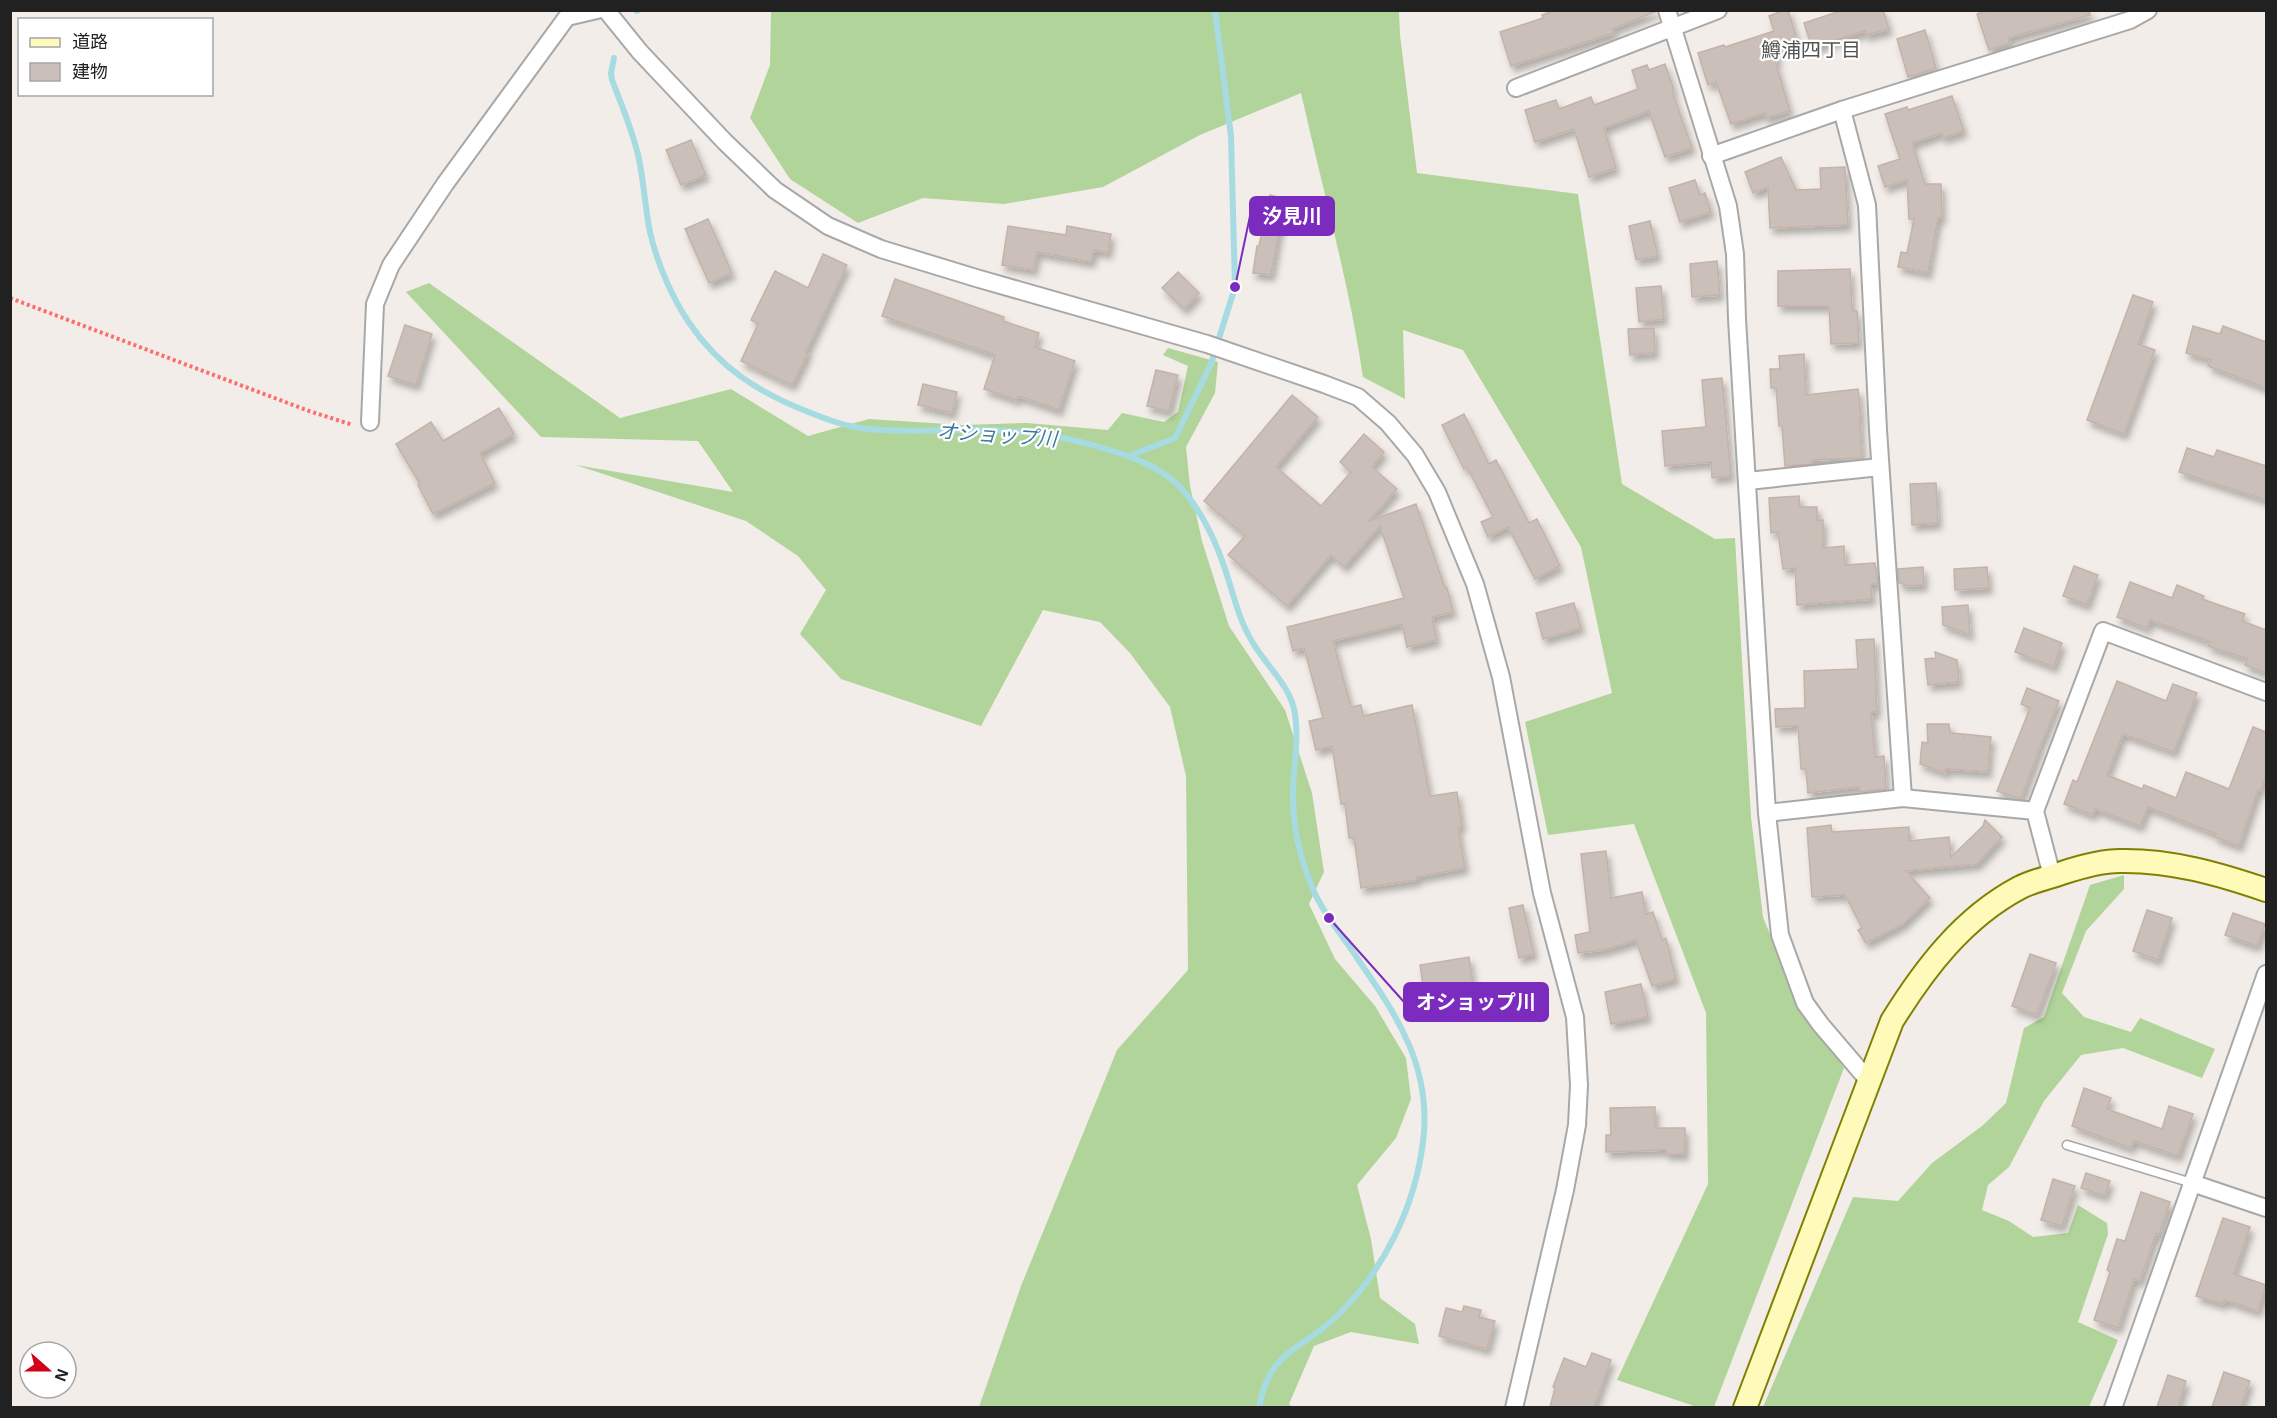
<svg xmlns="http://www.w3.org/2000/svg" width="2277" height="1418" font-family="Arial,'Noto Sans JP',sans-serif">
	<style>
		.forest { fill: #b1d49a }
		.lines { fill: none; stroke-linecap: round; stroke-linejoin: round }
		.stream { stroke: #a6dbe2; stroke-width: 6 }
		.building { fill: #cbbfba; stroke: #c5b2a9; stroke-width: 1.5; filter: url(#shadow) }
		.lane-casing { stroke: #a8a8a8; stroke-width: 11 }
		.street-casing { stroke: #a8a8a8; stroke-width: 20 }
		.secondary-casing { stroke: #818000; stroke-width: 26 }
		.path { stroke: #ff6c6d; stroke-width: 4; stroke-dasharray: 3 3; stroke-linecap: butt }
		.lane { stroke: #fff; stroke-width: 8 }
		.street { stroke: #fff; stroke-width: 16 }
		.secondary { stroke: #fefaba; stroke-width: 22 }
		.labels { text-anchor: middle; dominant-baseline: central; stroke-width: 4.5; stroke-linejoin: round; paint-order: stroke }
		.neighbourhood-label { font-size: 20px; fill: #545454; stroke: #fff }
		.water-label { font-size: 20px; font-style: italic; fill: #3e7aa0; stroke: #fff }
		.leader { fill: none; stroke: #7b2cbf; stroke-width: 2 }
		.callout-dot { fill: #7b2cbf; stroke: #fff; stroke-width: 2 }
		.callout { fill: #7b2cbf; stroke: #7b2cbf; stroke-width: 2 }
		.callout-label { font-size: 20px; text-anchor: middle; font-weight: bold; fill: #fff }
	</style>
	<defs>
		<filter id="shadow"><feDropShadow dx="3.5" dy="6" stdDeviation="3" flood-color="#0004"/></filter>
	</defs>
	<rect width="100%" height="100%" fill="#f2ede8"/>
	<g class="forest">
		<path d="M 771,11 L 1399,11 L 1400,35 L 1417,173 L 1578,194 L 1622,484 L 1715,539 L 1735,538 L 1751,817 L 1763,917 L 1797,1002 L 1844,1068 L 1714,1407 L 1697,1407 L 1617,1380 L 1708,1184 L 1706,1013 L 1634,824 L 1548,835 L 1525,722 L 1612,693 L 1581,547 L 1463,350 L 1403,330 L 1405,399 L 1363,377 C 1349,282 1322,187 1301,93 L 1200,135 L 1103,187 L 1004,204 L 923,198 L 858,223 L 790,179 L 750,118 L 770,65 Z"/>
		<polygon points="429,283 620,418 731,389 808,436 869,419 963,425 1027,423 1108,430 1122,413 1164,422 1178,412 1188,366 1163,355 1168,348 1218,362 1215,393 1186,447 1190,486 1202,541 1229,626 1285,710 1312,793 1324,872 1309,904 1335,959 1375,1006 1406,1058 1411,1099 1396,1138 1357,1185 1371,1239 1380,1298 1415,1324 1419,1344 1351,1332 1314,1346 1289,1404 1292,1407 979,1407 1021,1286 1117,1050 1188,970 1186,776 1170,707 1130,653 1100,622 1043,610 981,726 841,679 800,634 826,590 798,556 746,521 576,465 733,492 698,441 541,437 406,292"/>
		<polygon points="2124,875 2124,889 2086,931 2062,993 2084,1017 2131,1032 2140,1018 2215,1049 2202,1078 2123,1048 2081,1055 2044,1101 2009,1167 1988,1185 1982,1210 2009,1221 2033,1237 2068,1233 2078,1205 2107,1223 2108,1234 2078,1322 2118,1340 2089,1407 1763,1407 1853,1197 1898,1201 1932,1163 1982,1126 2006,1103 2024,1028 2044,1017 2090,885"/>
	</g>
	<g class="lines">
		<g class="stream">
			<polyline points="637,11 637,10"/>
			<path d="M 614,58 L 611,73 L 612,80 C 622,106 633,131 639,159 C 644,183 645,208 650,232 C 657,263 672,298 690,324 C 720,368 758,392 806,411 C 826,419 846,427 868,429 C 908,433 948,429 988,430 C 1028,431 1068,437 1106,449 C 1132,457 1159,466 1179,486 C 1200,508 1214,537 1224,566 C 1233,592 1238,619 1253,643 C 1267,667 1291,686 1295,714 C 1299,738 1294,764 1293,788 C 1292,821 1299,856 1312,887 C 1321,909 1337,929 1351,949 C 1393,1010 1433,1064 1423,1142 C 1415,1206 1385,1268 1340,1313 C 1304,1350 1269,1348 1259,1408"/>
			<polyline points="1129,456 1175,438 1211,364 1235,287 1231,136 1215,10"/>
		</g>
	</g>
	<g class="building">
		<polygon points="1555,10 1656,10 1657,11 1612,29 1614,33 1511,66 1500,32 1543,18 1542,15"/>
		<polygon points="1784,10 1788,10 1797,39 1774,47 1778,60 1775,61 1790,111 1766,118 1765,113 1731,124 1716,82 1708,85 1698,53 1724,45 1725,47 1774,31 1769,16"/>
		<polygon points="1843,10 1883,10 1889,29 1867,35 1865,31 1812,48 1804,23"/>
		<polygon points="1988,10 2089,10 2090,15 2008,38 2010,43 1989,50 1977,14"/>
		<polygon points="1925,30 1936,68 1908,77 1897,39"/>
		<polygon points="1665,64 1674,90 1672,91 1692,148 1665,157 1649,111 1604,128 1616,168 1589,177 1574,129 1535,142 1525,110 1556,100 1559,109 1591,97 1594,105 1638,89 1632,70 1647,65 1649,70"/>
		<polygon points="1952,96 1964,131 1943,138 1942,133 1912,143 1925,184 1941,184 1942,218 1938,218 1928,273 1898,267 1901,252 1907,253 1914,219 1909,219 1907,180 1885,187 1878,166 1900,159 1885,114 1907,107 1908,110"/>
		<polygon points="691,140 706,175 681,185 666,150"/>
		<polygon points="1781,157 1796,190 1821,189 1820,168 1845,167 1848,225 1770,228 1768,187 1753,193 1745,172"/>
		<polygon points="1695,180 1700,195 1705,193 1711,212 1680,222 1669,188"/>
		<polygon points="1270,195 1285,199 1271,275 1253,273 1257,246 1259,246"/>
		<polygon points="708,219 732,273 709,283 685,229"/>
		<polygon points="1650,221 1658,256 1636,260 1629,226"/>
		<polygon points="1008,226 1066,235 1067,226 1111,234 1108,253 1094,250 1091,262 1037,252 1034,270 1002,265"/>
		<polygon points="823,254 847,265 806,352 808,353 792,385 741,361 758,324 751,320 775,271 808,288"/>
		<polygon points="1717,261 1720,295 1692,297 1690,264"/>
		<polygon points="1850,269 1852,311 1857,311 1859,343 1831,344 1829,306 1778,306 1778,271"/>
		<polygon points="1178,272 1199,293 1184,309 1162,288"/>
		<polygon points="895,279 1004,317 1003,321 1039,333 1035,347 1075,361 1059,410 1018,396 1017,400 984,389 995,355 882,316"/>
		<polygon points="1661,286 1664,319 1639,322 1636,288"/>
		<polygon points="2133,295 2153,302 2138,344 2155,350 2124,434 2087,420"/>
		<polygon points="405,325 432,334 416,385 388,376"/>
		<polygon points="2193,326 2220,334 2223,326 2266,342 2266,388 2208,366 2211,360 2186,353"/>
		<polygon points="1654,328 1655,353 1630,355 1628,329"/>
		<polygon points="1804,354 1806,395 1858,389 1861,417 1860,417 1862,458 1812,460 1812,464 1785,466 1782,426 1779,426 1776,388 1771,388 1770,369 1780,369 1779,356"/>
		<polygon points="1156,370 1178,375 1169,411 1147,406"/>
		<polygon points="1722,378 1731,476 1712,478 1711,462 1665,466 1662,431 1706,427 1702,380"/>
		<polygon points="923,384 957,392 952,413 918,405"/>
		<polygon points="1292,395 1318,417 1276,467 1321,506 1351,472 1340,462 1364,434 1384,452 1372,467 1397,489 1369,521 1416,504 1445,588 1447,588 1453,612 1432,617 1437,640 1407,647 1402,624 1333,641 1351,707 1361,705 1363,716 1412,705 1430,796 1457,792 1462,826 1458,827 1465,868 1417,877 1417,880 1361,888 1354,838 1349,838 1345,804 1341,804 1332,746 1316,750 1309,721 1323,718 1304,648 1293,651 1287,627 1404,598 1380,526 1344,567 1331,555 1287,606 1228,555 1245,536 1204,501"/>
		<polygon points="499,408 514,434 480,453 495,483 433,514 418,485 420,484 396,444 431,422 443,441"/>
		<polygon points="1464,414 1489,464 1496,460 1529,523 1537,519 1560,566 1535,579 1508,527 1488,537 1481,522 1493,517 1467,467 1464,469 1442,425"/>
		<polygon points="2187,448 2214,457 2217,450 2266,466 2266,500 2179,472"/>
		<polygon points="1936,483 1938,523 1912,525 1910,484"/>
		<polygon points="1799,496 1800,507 1817,507 1817,520 1823,520 1823,548 1844,546 1845,565 1875,563 1878,584 1871,584 1872,599 1797,605 1795,568 1783,569 1778,532 1771,533 1769,498"/>
		<polygon points="2074,566 2098,575 2087,605 2063,596"/>
		<polygon points="1923,567 1924,585 1904,586 1904,583 1899,583 1898,569"/>
		<polygon points="1987,567 1989,588 1955,590 1954,569"/>
		<polygon points="2130,582 2172,598 2177,585 2204,596 2202,599 2245,614 2242,621 2266,630 2266,673 2245,665 2247,659 2208,646 2210,642 2150,620 2147,628 2117,617"/>
		<polygon points="1574,603 1581,628 1543,639 1536,613"/>
		<polygon points="1968,605 1970,635 1943,625 1942,607"/>
		<polygon points="2024,628 2062,643 2054,667 2015,652"/>
		<polygon points="1874,639 1877,712 1871,712 1875,757 1884,756 1886,789 1859,792 1859,787 1808,793 1806,769 1801,769 1798,726 1776,727 1775,709 1805,708 1804,671 1858,669 1856,640"/>
		<polygon points="1935,652 1957,660 1959,682 1928,685 1925,659 1936,658"/>
		<polygon points="2117,681 2166,701 2173,684 2197,693 2174,752 2123,734 2107,775 2142,789 2144,785 2176,798 2186,772 2229,789 2253,727 2266,732 2266,775 2260,791 2258,790 2239,846 2215,837 2216,834 2148,807 2140,826 2095,809 2093,815 2064,804 2073,780 2077,782"/>
		<polygon points="2027,688 2059,701 2041,744 2021,799 1997,791 2030,708 2021,704"/>
		<polygon points="1927,724 1949,724 1950,733 1963,734 1964,737 1964,734 1991,737 1988,772 1946,769 1946,773 1920,764 1922,742 1928,743"/>
		<polygon points="1985,820 2002,837 1977,864 1906,871 1930,898 1903,924 1866,943 1858,930 1862,928 1845,895 1812,897 1807,828 1831,825 1832,832 1909,827 1909,841 1949,837 1951,857 1983,826"/>
		<polygon points="1606,851 1611,898 1642,892 1646,914 1653,912 1662,940 1666,938 1676,979 1652,986 1636,940 1604,950 1578,953 1575,935 1590,932 1581,854"/>
		<polygon points="1523,905 1534,954 1519,958 1509,908"/>
		<polygon points="2147,910 2172,918 2158,960 2133,951"/>
		<polygon points="2233,913 2265,924 2257,946 2225,935"/>
		<polygon points="2030,954 2056,963 2037,1015 2012,1006"/>
		<polygon points="1469,957 1474,991 1425,998 1420,965"/>
		<polygon points="1641,984 1648,1017 1611,1024 1605,992"/>
		<polygon points="2084,1088 2111,1098 2107,1109 2162,1129 2169,1106 2193,1114 2178,1156 2134,1141 2131,1148 2072,1126"/>
		<polygon points="1655,1107 1655,1128 1685,1128 1685,1154 1666,1154 1666,1150 1606,1152 1606,1135 1611,1135 1610,1108"/>
		<polygon points="2086,1173 2110,1181 2105,1196 2081,1188"/>
		<polygon points="2053,1179 2075,1186 2062,1226 2041,1220"/>
		<polygon points="2141,1192 2170,1202 2159,1235 2156,1234 2140,1281 2134,1279 2118,1328 2094,1320 2110,1272 2107,1270 2117,1239 2125,1241"/>
		<polygon points="2223,1218 2250,1227 2234,1274 2266,1285 2258,1311 2225,1300 2223,1304 2196,1296"/>
		<polygon points="1464,1306 1481,1310 1479,1317 1495,1321 1487,1349 1439,1336 1446,1308 1462,1312"/>
		<polygon points="1592,1353 1611,1360 1594,1407 1550,1407 1555,1388 1553,1387 1564,1358 1586,1367"/>
		<polygon points="2224,1372 2250,1381 2241,1407 2212,1407"/>
		<polygon points="2168,1375 2186,1381 2178,1407 2157,1407"/>
	</g>
	<g class="lines">
		<defs>
			<polyline id="lane" points="2067,1145 2192,1183"/>
			<g id="street">
				<polyline points="606,10 640,52 725,142 775,190 828,226 881,249 976,278 1207,344 1324,384 1358,397 1388,423 1415,455 1437,492 1475,584 1501,677 1542,893 1575,1017 1579,1085 1577,1125 1565,1190 1514,1408"/>
				<polyline points="1667,10 1728,206 1735,254 1737,319 1767,813 1780,935 1805,1003 1821,1025 1868,1080"/>
				<polyline points="1516,88 1718,10"/>
				<polyline points="1842,110 1867,205 1878,430 1903,798"/>
				<polyline points="1711,156 1842,110 2130,20 2148,10"/>
				<polyline points="370,422 375,304 391,265 445,184 567,17 597,10"/>
				<polyline points="1748,481 1880,467"/>
				<polyline points="1767,813 1903,798 2035,811"/>
				<polyline points="2052,876 2035,811 2103,631 2266,692"/>
				<polyline points="2192,1183 2266,1208"/>
				<polyline points="2113,1408 2266,974"/>
			</g>
			<path id="secondary" d="M 1745,1408 L 1892,1021 C 1925,968 1963,918 2019,888 C 2032,881 2048,878 2062,873 C 2080,867 2101,861 2120,861 C 2171,860 2219,874 2266,890"/>
		</defs>
		<use href="#lane" class="lane-casing"/>
		<use href="#street" class="street-casing"/>
		<use href="#secondary" class="secondary-casing"/>
		<polyline class="path" points="10,298 309,411 353,425"/>
		<use href="#lane" class="lane"/>
		<use href="#street" class="street"/>
		<use href="#secondary" class="secondary"/>
	</g>
	<g class="labels">
		<g class="neighbourhood-label">
			<text x="1811" y="50">鱒浦四丁目</text>
		</g>
		<g class="water-label">
			<text transform="translate(997 435) rotate(4)">オショップ川</text>
		</g>
	</g>
	<path class="leader" d="M1235 287L1250 216M1329 918L1404 1002"/>
	<g class="callout-dot">
		<circle cx="1235" cy="287" r="6"/>
		<circle cx="1329" cy="918" r="6"/>
	</g>
	<g class="callout">
		<rect x="1250" y="197" width="84" height="38" rx="6"/>
		<rect x="1404" y="983" width="144" height="38" rx="6"/>
	</g>
	<g class="callout-label">
		<text x="1292" y="223">汐見川</text>
		<text x="1476" y="1009">オショップ川</text>
	</g>
	<rect width="2277" height="1418" fill="none" stroke="#212121" stroke-width="24"/>
	<rect x="18" y="18" width="195" height="78" fill="#ffffff" stroke="#a6a6a6" stroke-width="1.5"/>
	<rect x="30" y="38" width="30" height="9" fill="#fefaba" stroke="#a6a6a6" stroke-width="1.5"/>
	<text x="72" y="48" font-size="18" fill="#212121">道路</text>
	<rect x="30" y="63" width="30" height="18" fill="#cbbfba" stroke="#a6a6a6" stroke-width="1.5"/>
	<text x="72" y="78" font-size="18" fill="#212121">建物</text>
	<g transform="translate(48 1370) rotate(111)"><circle r="28" fill="#ffffff" stroke="#a6a6a6" stroke-width="1.5"/>
	<path d="M0-4.5L10 22L0 15L-10 22Z" fill="#d30018"/>
	<text y="-9" font-size="16" font-weight="bold" text-anchor="middle" fill="#212121">N</text>
	</g>
</svg>
